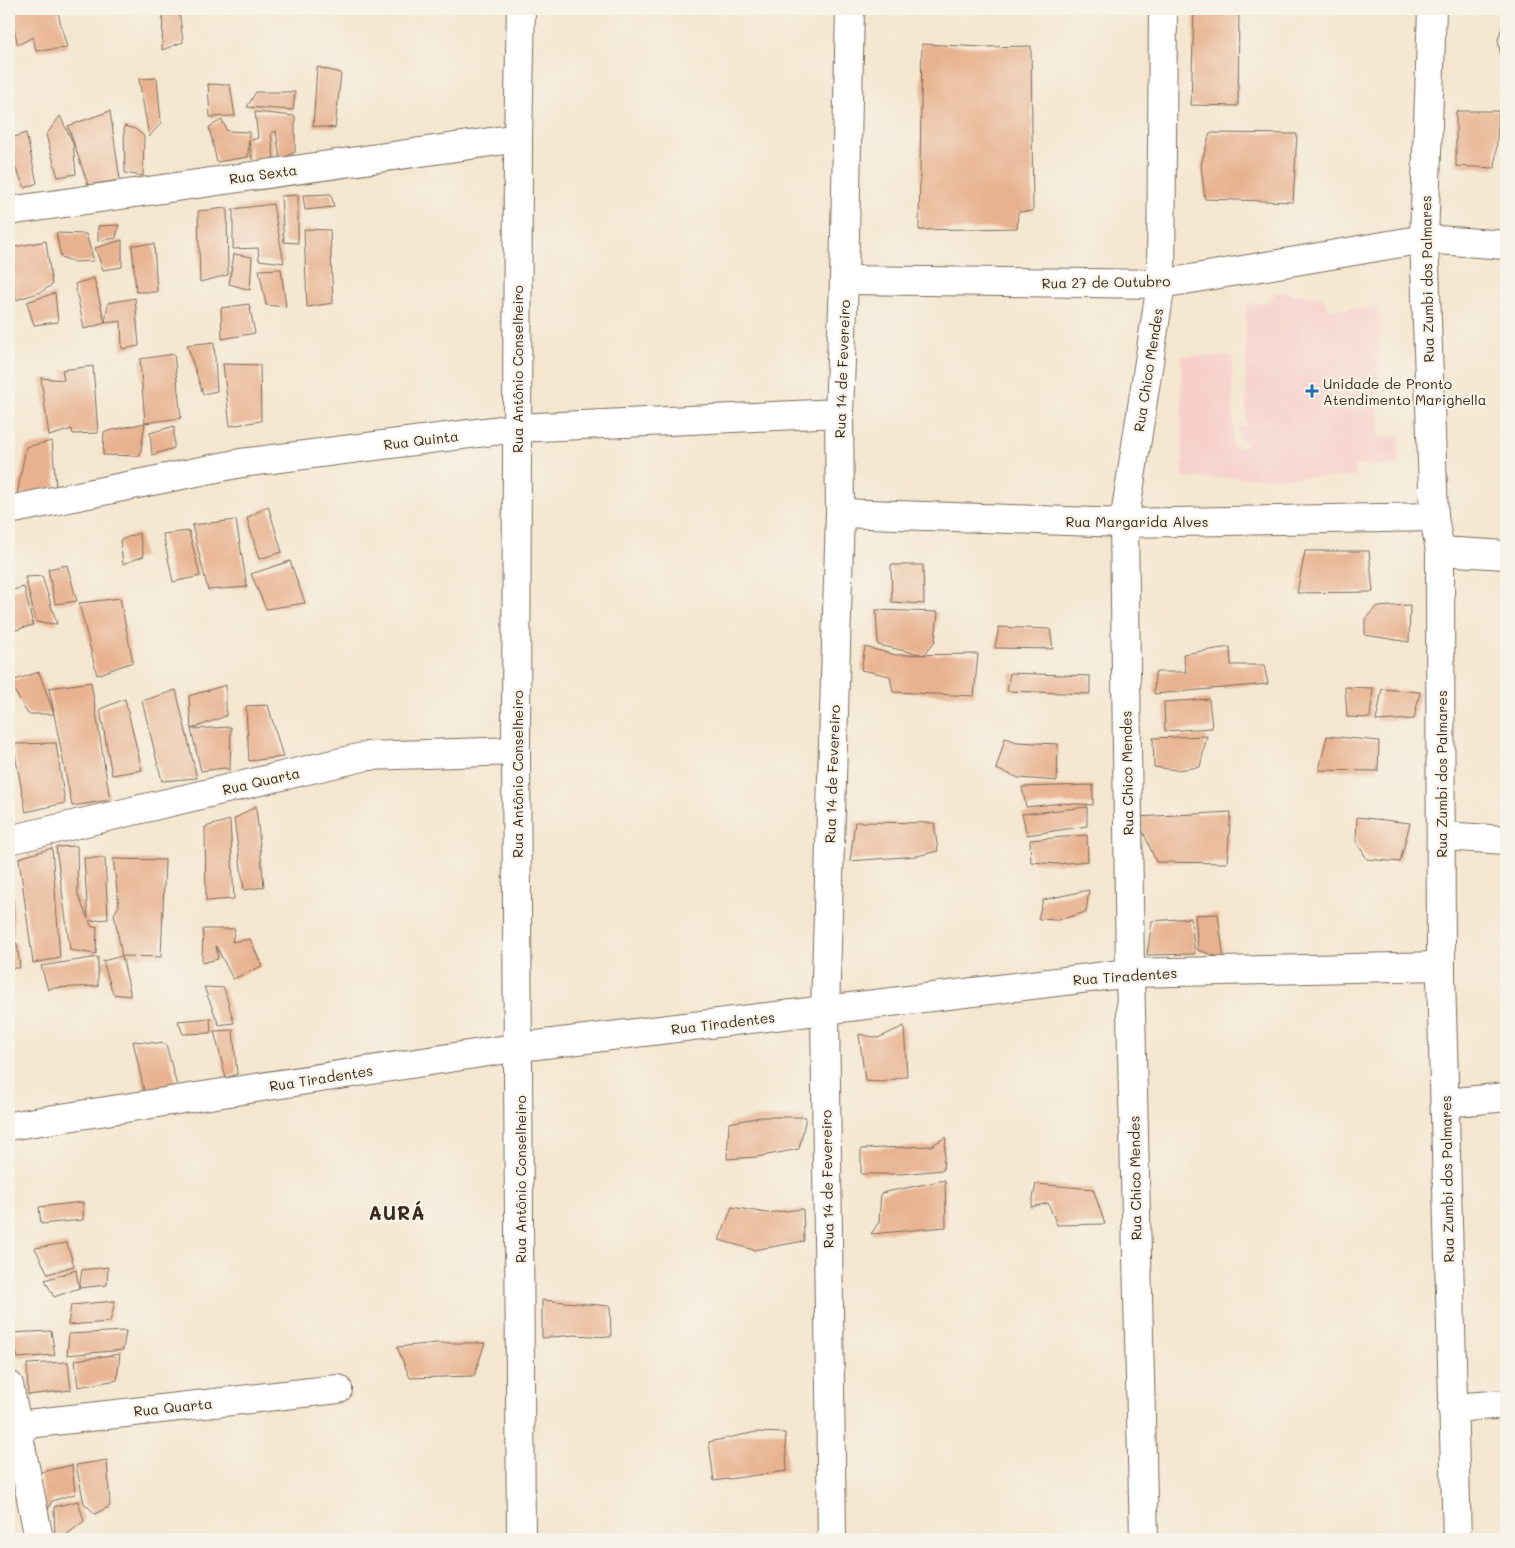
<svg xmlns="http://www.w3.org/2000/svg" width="1515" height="1548" font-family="Mali,sans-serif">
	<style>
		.built { fill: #f7d0ca }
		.building { fill: #e8b290 }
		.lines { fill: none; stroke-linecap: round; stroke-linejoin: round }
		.minor-casing { stroke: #7c6c5c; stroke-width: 30 }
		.minor { stroke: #fff; stroke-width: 28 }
		.poi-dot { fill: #1f6fb2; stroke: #f7f3e8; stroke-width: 2 }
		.labels { text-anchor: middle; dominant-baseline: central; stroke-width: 4.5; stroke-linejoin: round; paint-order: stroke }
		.street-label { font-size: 14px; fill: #3b2a1e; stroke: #f7f3e8 }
		.poi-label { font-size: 14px; fill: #3b2a1e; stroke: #f7f3e8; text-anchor: start }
		.district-label { font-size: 19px; font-weight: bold; letter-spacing: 1px; fill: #3b2a1e; stroke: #f7f3e8 }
	</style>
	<rect width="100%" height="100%" fill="#f7f3e8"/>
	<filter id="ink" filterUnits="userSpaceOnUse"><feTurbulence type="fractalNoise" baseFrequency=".02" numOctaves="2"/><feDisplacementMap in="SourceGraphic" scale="10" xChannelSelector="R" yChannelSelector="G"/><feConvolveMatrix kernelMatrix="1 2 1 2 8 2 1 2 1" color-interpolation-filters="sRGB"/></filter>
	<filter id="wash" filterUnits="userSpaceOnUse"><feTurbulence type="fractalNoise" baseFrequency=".0096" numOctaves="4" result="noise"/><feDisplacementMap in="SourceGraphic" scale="20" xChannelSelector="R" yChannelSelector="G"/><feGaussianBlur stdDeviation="1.12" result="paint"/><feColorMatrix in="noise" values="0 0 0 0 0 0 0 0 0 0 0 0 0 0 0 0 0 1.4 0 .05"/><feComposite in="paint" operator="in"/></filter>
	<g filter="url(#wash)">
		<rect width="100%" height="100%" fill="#f4e6cf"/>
		<polygon class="built" points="1275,292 1323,297 1329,309 1379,308 1379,437 1399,436 1399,466 1356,465 1356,477 1183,478 1181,356 1232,356 1233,448 1244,447 1246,441 1238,438 1239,426 1246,426 1246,304 1269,302"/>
		<g id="blocks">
			<g class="building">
				<polygon points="9,9 57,9 67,48 36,51 33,37 18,45"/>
				<polygon points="163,9 179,9 183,42 162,50"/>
				<polygon points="1194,9 1239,9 1238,106 1191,105"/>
				<polygon points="1506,14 1506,74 1504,75 1498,40"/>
				<polygon points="922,44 983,47 1031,46 1033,211 1018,212 1017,228 919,230"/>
				<polygon points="317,67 341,73 335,128 313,126"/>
				<polygon points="157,78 161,123 149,137 139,79"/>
				<polygon points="208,84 230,85 235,116 210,117"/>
				<polygon points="256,92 295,92 293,110 247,107"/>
				<polygon points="110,111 120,180 88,185 68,126"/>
				<polygon points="1456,111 1499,111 1495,168 1456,166"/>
				<polygon points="255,112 295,116 295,152 280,160 276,131 271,133 274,159 253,164 249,141 258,138"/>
				<polygon points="60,116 73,143 76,174 58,177 46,135"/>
				<polygon points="222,120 227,131 249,132 248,157 217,162 209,127"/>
				<polygon points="124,126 135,129 144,136 143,176 125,173"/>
				<polygon points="26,133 37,183 25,188 11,159 9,139"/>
				<polygon points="1210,133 1297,134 1293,202 1205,199 1201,165"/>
				<polygon points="9,179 10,179 13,196 9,195"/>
				<polygon points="331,194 334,207 305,210 303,195"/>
				<polygon points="298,195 298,243 284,242 281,196"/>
				<polygon points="273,204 284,263 259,260 258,248 233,249 233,209"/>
				<polygon points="227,208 228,275 200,282 198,211"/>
				<polygon points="119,225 116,238 98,241 98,226"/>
				<polygon points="304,229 330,230 333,303 307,307"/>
				<polygon points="56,233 86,234 94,261 75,262 61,257"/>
				<polygon points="122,240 122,267 103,270 95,248"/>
				<polygon points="46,241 52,285 41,292 16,300 9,248"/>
				<polygon points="154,244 157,292 136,292 132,245"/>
				<polygon points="234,254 252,257 250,290 229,284"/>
				<polygon points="281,269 286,307 266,305 259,270"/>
				<polygon points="94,278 105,323 84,329 75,284"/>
				<polygon points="55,293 58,322 34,325 27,302"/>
				<polygon points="135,298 139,346 122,349 121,321 105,323 108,303"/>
				<polygon points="249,304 255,333 222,339 221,308"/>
				<polygon points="214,342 217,391 203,394 187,345"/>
				<polygon points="174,354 181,418 145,423 140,359"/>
				<polygon points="223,364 260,365 261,421 230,426"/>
				<polygon points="93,366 98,433 73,434 72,429 49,436 41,378 64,380 62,370"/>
				<polygon points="145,423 140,456 103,455 104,432"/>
				<polygon points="174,426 174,448 152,455 150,433"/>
				<polygon points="52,441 56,487 17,495 26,447"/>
				<polygon points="268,506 282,552 259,559 247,518"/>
				<polygon points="236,520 247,587 208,590 192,525"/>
				<polygon points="189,531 200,576 173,582 163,534"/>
				<polygon points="139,533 144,556 123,564 120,540"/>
				<polygon points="1305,551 1369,551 1373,592 1297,593"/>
				<polygon points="290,561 305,603 266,609 251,574"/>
				<polygon points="67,565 77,601 55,604 48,569"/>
				<polygon points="891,565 923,565 924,604 892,602"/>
				<polygon points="42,576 57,624 36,622 25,577"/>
				<polygon points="24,587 33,625 9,632 9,591"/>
				<polygon points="120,598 133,662 97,675 79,603"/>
				<polygon points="1410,605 1409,642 1365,635 1365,619 1376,607"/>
				<polygon points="876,610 938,612 935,641 924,655 878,645"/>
				<polygon points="999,627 1050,629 1053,649 995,648"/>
				<polygon points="865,647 896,655 978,654 974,696 893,692 890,676 861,670"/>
				<polygon points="1230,647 1231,665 1264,665 1268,684 1154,694 1155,672 1186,672 1183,654"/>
				<polygon points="39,672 54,714 49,688 91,682 110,800 72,806 54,714 28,714 9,682"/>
				<polygon points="1010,673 1090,676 1090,694 1007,691"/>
				<polygon points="226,685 226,716 191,729 189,696"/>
				<polygon points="1345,687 1373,688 1370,718 1347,717"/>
				<polygon points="1382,689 1420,692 1414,719 1376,721"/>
				<polygon points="176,690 197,778 162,781 142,701"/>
				<polygon points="125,699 142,770 112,775 100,709"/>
				<polygon points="1209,699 1212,728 1165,731 1164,702"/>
				<polygon points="268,705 283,757 249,761 246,706"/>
				<polygon points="231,727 230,770 225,768 201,771 191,729"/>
				<polygon points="1207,736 1200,767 1176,770 1154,767 1153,738"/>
				<polygon points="1327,736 1379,741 1378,771 1319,770"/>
				<polygon points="1005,738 1017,742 1058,744 1057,781 1019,778 996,769"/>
				<polygon points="56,743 65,803 26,812 13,744"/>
				<polygon points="1093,785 1093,805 1062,803 1026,807 1022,787"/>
				<polygon points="256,806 264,887 244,890 234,819"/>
				<polygon points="1087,807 1087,826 1027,835 1022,814"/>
				<polygon points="1231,812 1227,863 1156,862 1137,817"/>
				<polygon points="1357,817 1410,823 1400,862 1367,859 1356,841"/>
				<polygon points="230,820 234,899 206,901 205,827"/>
				<polygon points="855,822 934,823 938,851 917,856 850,861"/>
				<polygon points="1087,835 1088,861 1057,864 1031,862 1030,840"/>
				<polygon points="77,846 78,895 88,919 84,858 105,858 108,919 89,921 92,927 97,926 96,954 70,950 56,847"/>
				<polygon points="52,848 60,958 33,963 19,858"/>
				<polygon points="113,859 165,860 161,957 122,956 114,914 119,906"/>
				<polygon points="1089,890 1086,912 1058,920 1038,919 1043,900"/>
				<polygon points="9,892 13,892 14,937 9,938"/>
				<polygon points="1218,914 1224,959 1198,950 1195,915"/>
				<polygon points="1191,918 1195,954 1147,955 1152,921"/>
				<polygon points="203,929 235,929 232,942 250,939 262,966 233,979 216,946 218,959 202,963"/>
				<polygon points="17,943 20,968 9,968 9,944"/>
				<polygon points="122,956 130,992 130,996 113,994 103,961"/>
				<polygon points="98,957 98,986 52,988 48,990 41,966"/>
				<polygon points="204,987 224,988 234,1023 219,1025"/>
				<polygon points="210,1018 211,1033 183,1034 178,1021"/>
				<polygon points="904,1026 907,1076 883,1082 865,1081 859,1034 878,1038"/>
				<polygon points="233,1030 237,1074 226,1078 214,1031"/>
				<polygon points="133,1041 166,1044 178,1090 145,1095"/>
				<polygon points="761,1117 806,1117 799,1149 757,1157 727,1159 729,1123"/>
				<polygon points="946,1137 943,1170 900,1174 861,1174 861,1149 931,1146"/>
				<polygon points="945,1180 946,1227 871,1234 879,1222 881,1193"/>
				<polygon points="1036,1184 1093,1189 1105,1224 1057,1225 1048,1203 1031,1207"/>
				<polygon points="83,1202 83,1220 41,1224 39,1207"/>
				<polygon points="732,1207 766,1213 803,1209 804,1241 754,1250 719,1240"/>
				<polygon points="67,1243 74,1266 48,1274 35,1248"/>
				<polygon points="108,1267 107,1285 79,1288 82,1270"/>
				<polygon points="76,1270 79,1288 54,1297 45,1280"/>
				<polygon points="542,1300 610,1306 611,1337 574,1335 542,1338"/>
				<polygon points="115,1301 110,1322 68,1325 71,1305"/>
				<polygon points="51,1331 55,1355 18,1358 10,1333"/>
				<polygon points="126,1331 123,1350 67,1355 69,1334"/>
				<polygon points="437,1343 485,1343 474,1376 410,1378 397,1347"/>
				<polygon points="120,1354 117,1380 78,1387 75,1360"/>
				<polygon points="68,1362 71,1390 28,1395 27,1364"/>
				<polygon points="756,1432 785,1433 787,1471 714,1481 709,1442"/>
				<polygon points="107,1460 110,1506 95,1514 84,1503 76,1465"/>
				<polygon points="72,1465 75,1494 52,1501 45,1515 41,1472"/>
				<polygon points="78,1501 84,1521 61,1539 55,1539 54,1507"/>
			</g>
		</g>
	</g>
	<g filter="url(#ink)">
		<use href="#blocks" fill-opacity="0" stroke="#7c6c5c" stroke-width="1"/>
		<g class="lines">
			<defs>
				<g id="minor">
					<polyline points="1432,9 1424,239 1434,517 1440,551 1441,977 1457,1539"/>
					<polyline points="9,211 518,138"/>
					<polyline points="844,280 1161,284 1424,239 1506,245"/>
					<polyline points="9,510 241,463 517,428 839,413"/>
					<polyline points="840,513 1124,523 1434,517"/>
					<polyline points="1440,551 1506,555"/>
					<polyline points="1441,836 1506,840"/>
					<polyline points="9,840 367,756 516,751"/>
					<polyline points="1446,1103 1506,1097"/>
					<polyline points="9,1126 520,1047 1130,973 1441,966"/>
					<polyline points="9,1385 39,1539"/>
					<polyline points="1452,1408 1506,1404"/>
					<polyline points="9,1426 338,1389"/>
					<polyline points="521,1539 516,751 518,138 521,9"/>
					<polyline points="832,1539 825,1011 840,513 839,413 844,280 850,9"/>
					<polyline points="1144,1539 1130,973 1124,523 1161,284 1163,9"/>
				</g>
			</defs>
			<use href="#minor" class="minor-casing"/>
			<use href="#minor" class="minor"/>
		</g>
	</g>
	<path class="poi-dot" d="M1309.5 383.5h5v5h5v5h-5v5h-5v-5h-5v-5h5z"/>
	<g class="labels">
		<g class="street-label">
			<text transform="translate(263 174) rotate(-8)">Rua Sexta</text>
			<text transform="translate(1427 279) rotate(-91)">Rua Zumbi dos Palmares</text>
			<text transform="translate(1106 282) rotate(-1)">Rua 27 de Outubro</text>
			<text transform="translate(517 369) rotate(-90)">Rua Antônio Conselheiro</text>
			<text transform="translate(842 369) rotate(-88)">Rua 14 de Fevereiro</text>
			<text transform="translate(1148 370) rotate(-81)">Rua Chico Mendes</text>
			<text transform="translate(421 440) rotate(-7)">Rua Quinta</text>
			<text x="1137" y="521">Rua Margarida Alves</text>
			<text transform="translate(1127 773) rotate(-91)">Rua Chico Mendes</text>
			<text transform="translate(517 774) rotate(-90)">Rua Antônio Conselheiro</text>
			<text transform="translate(832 774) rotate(-88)">Rua 14 de Fevereiro</text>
			<text transform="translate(1441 774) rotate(-90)">Rua Zumbi dos Palmares</text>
			<text transform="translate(261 781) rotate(-13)">Rua Quarta</text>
			<text transform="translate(1125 976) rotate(-4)">Rua Tiradentes</text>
			<text transform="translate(723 1023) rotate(-7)">Rua Tiradentes</text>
			<text transform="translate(321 1078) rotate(-9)">Rua Tiradentes</text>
			<text transform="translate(1135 1178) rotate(-91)">Rua Chico Mendes</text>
			<text transform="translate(520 1179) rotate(-90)">Rua Antônio Conselheiro</text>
			<text transform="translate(827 1179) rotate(-91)">Rua 14 de Fevereiro</text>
			<text transform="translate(1447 1179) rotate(-91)">Rua Zumbi dos Palmares</text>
			<text transform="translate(173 1407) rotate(-6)">Rua Quarta</text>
		</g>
		<g class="poi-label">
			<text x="1323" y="383">Unidade de Pronto<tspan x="1323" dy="16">Atendimento Marighella</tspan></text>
		</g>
		<g class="district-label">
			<text x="397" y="1212">AURÁ</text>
		</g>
	</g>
	<rect width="1515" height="1548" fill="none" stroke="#f7f3e8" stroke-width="30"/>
</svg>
